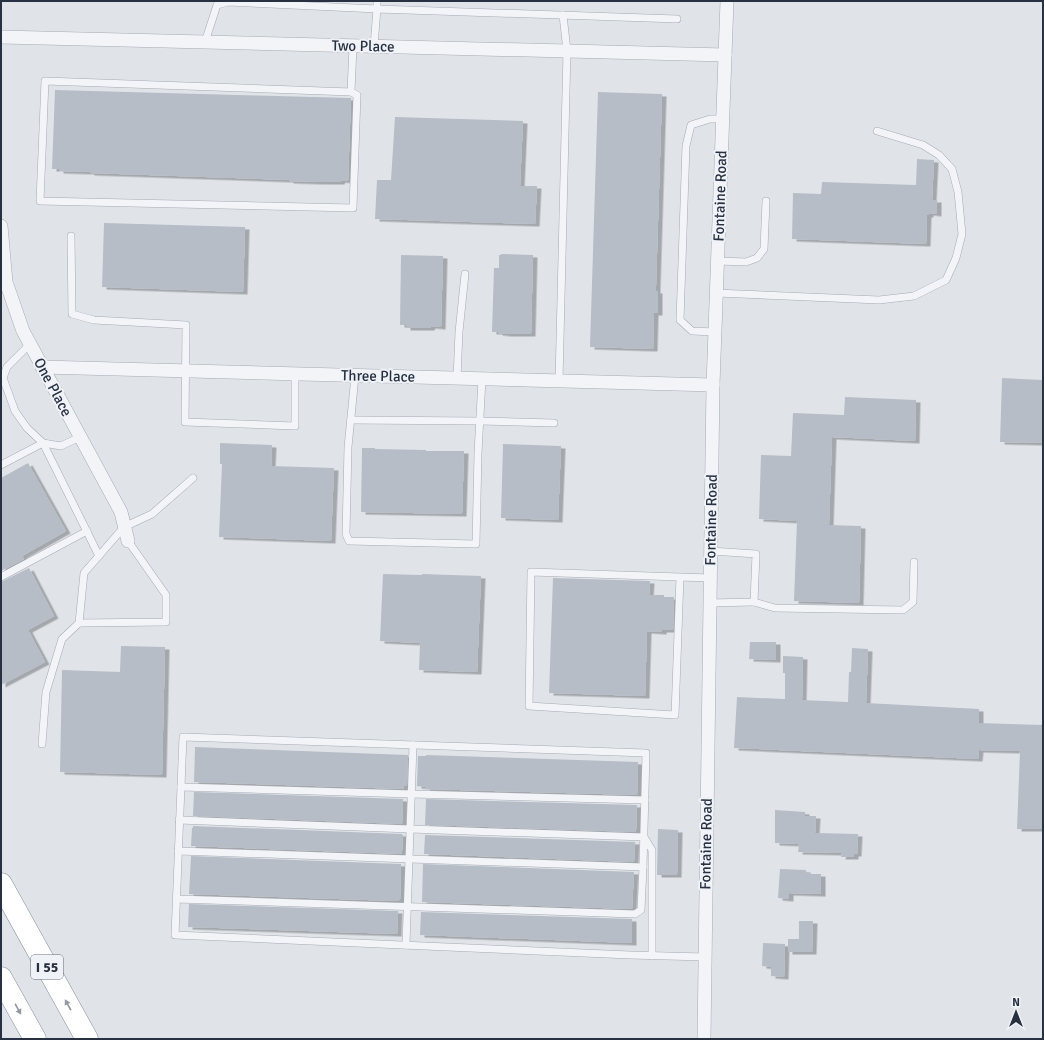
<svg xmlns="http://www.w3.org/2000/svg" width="1044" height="1040" font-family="Signika,sans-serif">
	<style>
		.building { fill: #b7bdc6; filter: url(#shadow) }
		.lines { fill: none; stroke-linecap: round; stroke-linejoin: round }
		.service-casing { stroke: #a5abb3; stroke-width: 8 }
		.minor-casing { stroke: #a5abb3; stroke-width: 14 }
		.motorway-casing { stroke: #8791a0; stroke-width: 23 }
		.service { stroke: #f3f4f7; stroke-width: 7 }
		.minor { stroke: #f3f4f7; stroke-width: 13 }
		.motorway { stroke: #fff; stroke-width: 22 }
		.oneway { fill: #9498a0 }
		.labels { text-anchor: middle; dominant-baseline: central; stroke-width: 4; stroke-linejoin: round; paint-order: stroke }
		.shield { fill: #eff2f7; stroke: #646b78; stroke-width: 1 }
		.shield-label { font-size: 14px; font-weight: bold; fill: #283141 }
		.street-label { font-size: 15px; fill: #283141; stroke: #eff2f7 }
	</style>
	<defs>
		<filter id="shadow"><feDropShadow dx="4.5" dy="2.5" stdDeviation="0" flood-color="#0004"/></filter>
	</defs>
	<rect width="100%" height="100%" fill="#e0e4e9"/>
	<g class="building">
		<polygon points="55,90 351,98 348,181 341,180 340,182 320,182 289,181 289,180 90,173 90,172 59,171 59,169 52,169"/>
		<polygon points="598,92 662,94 656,286 656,291 658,291 658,313 654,313 653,349 590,347"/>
		<polygon points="395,117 523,121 520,186 537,186 535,224 375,219 377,180 391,180"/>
		<polygon points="917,159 934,160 932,200 937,200 937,214 929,213 929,215 927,215 926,244 792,239 793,193 821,194 822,182 916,185"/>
		<polygon points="104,223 245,227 243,292 102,287"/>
		<polygon points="501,254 533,255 531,334 508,334 498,333 498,332 492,332 494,268 499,268 499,255 501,255"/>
		<polygon points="401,255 443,256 441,327 431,326 430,328 406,328 406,325 400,325"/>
		<polygon points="1002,378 1043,380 1043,443 1000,442"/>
		<polygon points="845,397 916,400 915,441 832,437 829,525 861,526 859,603 794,601 797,521 759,519 761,455 791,456 793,413 844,415"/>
		<polygon points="220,443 272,445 271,466 334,468 331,541 219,537 222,464 220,464"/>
		<polygon points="503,444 561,446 558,520 501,518"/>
		<polygon points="362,448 375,448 375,449 426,450 426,451 464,451 462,514 361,512"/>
		<polygon points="28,463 66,531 22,556 24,559 1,571 1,478"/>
		<polygon points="29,568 54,616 28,630 45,662 1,685 1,582"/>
		<polygon points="383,574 422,575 422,574 481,576 477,672 419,670 420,643 380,641"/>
		<polygon points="553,578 650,581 649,595 664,595 664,597 674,597 673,630 662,630 662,632 647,631 645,696 549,693"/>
		<polygon points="750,642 776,642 776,660 749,659"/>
		<polygon points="121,646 165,647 162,775 60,772 62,670 120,672"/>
		<polygon points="852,648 868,649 866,703 979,709 979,723 1043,725 1042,829 1017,829 1020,751 979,750 978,759 734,748 737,697 785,699 785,673 783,673 783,656 803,657 802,700 848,702 849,673 849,672 851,672"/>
		<polygon points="195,747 408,755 407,786 404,786 403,789 194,782"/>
		<polygon points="426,755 638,762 637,795 426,789 425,787 417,786 418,756 426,756"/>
		<polygon points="194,792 403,799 402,824 193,816"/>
		<polygon points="426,799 637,805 636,830 635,832 425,825"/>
		<polygon points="775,810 805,812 805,816 816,816 815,833 858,834 857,854 854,854 854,857 841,857 842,853 798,852 799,844 775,843"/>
		<polygon points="193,826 402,834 402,835 403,835 402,851 402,854 191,846 192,828 193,828"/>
		<polygon points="658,829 678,830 677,875 657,875"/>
		<polygon points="425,835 635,842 634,861 634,862 424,854"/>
		<polygon points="191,856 401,864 400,900 399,900 398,901 189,894"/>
		<polygon points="423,864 634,872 632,909 422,902"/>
		<polygon points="780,869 806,870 806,873 810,873 810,874 821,874 821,894 789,893 789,899 778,898"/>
		<polygon points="189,904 398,911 397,934 188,927"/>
		<polygon points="421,912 632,919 632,943 420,935"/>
		<polygon points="799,921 813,921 812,952 788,952 788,939 799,939"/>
		<polygon points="763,943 785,944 784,977 771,976 771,967 762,966"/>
	</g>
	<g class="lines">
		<defs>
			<g id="service">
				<polyline points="205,42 217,5 228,2 377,9 377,1"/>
				<polyline points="374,46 377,9 677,19"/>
				<polyline points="351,92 357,95 353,208 40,201 45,81 351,92 353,46"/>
				<polyline points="71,236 72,314 94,320 186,325 185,422 295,426 295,374"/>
				<polyline points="718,261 746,262 757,258 764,249 766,201"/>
				<polyline points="716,293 879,300 914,296 946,280 956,258 962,234 958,192 952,169 939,155 923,145 877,131"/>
				<polyline points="715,332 692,331 680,320 686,146 691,125 710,119 723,119"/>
				<polyline points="30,344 7,367 3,378 15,411 27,428 43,443 61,446 80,437"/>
				<polyline points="355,376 348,447 346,534 349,541 476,544 478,453 482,379"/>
				<polyline points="457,378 459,332 465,274"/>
				<polyline points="559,381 567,51 563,15"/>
				<polyline points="351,420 480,421 554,423"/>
				<polyline points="1,465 43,443 99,556"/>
				<polyline points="1,577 87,531"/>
				<polyline points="680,577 675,715 529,706 531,572 710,578"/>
				<polyline points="754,602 775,608 903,610 913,602 914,562"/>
				<polyline points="710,603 754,602 756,554 711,551"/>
				<polyline points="79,623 166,622 166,595 128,541"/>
				<polyline points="42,744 46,692 62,639 79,623 84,573 124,527 152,514 193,478"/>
				<polyline points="181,787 412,794 645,800"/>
				<polyline points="179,820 410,829 644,837 652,850 652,956"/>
				<polyline points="178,851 643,867"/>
				<polyline points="176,899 635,914 641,910 643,867 646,753 183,737 175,935 630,955 705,957"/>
				<polyline points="406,945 413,745"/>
			</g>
			<g id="minor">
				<polyline points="1,37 725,55"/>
				<polyline points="1,226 6,282 23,331 121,512 128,541"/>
				<polyline points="42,367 713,385"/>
				<polyline points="704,1039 713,385 727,1"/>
			</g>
			<g id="motorway">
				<polyline points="1,884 87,1039"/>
				<polyline points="1,978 35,1039"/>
			</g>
		</defs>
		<use href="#service" class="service-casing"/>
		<use href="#minor" class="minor-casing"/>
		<use href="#motorway" class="motorway-casing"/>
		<use href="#service" class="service"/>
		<use href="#minor" class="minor"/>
		<use href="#motorway" class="motorway"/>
	</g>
	<defs><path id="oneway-solid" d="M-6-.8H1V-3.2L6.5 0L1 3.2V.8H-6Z"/></defs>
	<g class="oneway">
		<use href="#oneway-solid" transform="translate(68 1005) rotate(-119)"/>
		<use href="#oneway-solid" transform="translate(18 1009) rotate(61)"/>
	</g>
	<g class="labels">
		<rect class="shield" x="31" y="955" width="32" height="24" rx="3"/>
		<g class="shield-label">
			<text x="47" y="967">I 55</text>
		</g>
		<g class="street-label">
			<text transform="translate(363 46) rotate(1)">Two Place</text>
			<text transform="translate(720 196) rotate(-88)">Fontaine Road</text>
			<text transform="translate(378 376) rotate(1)">Three Place</text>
			<text transform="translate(53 387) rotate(62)">One Place</text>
			<text transform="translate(711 520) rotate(-89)">Fontaine Road</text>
			<text transform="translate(706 844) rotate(-89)">Fontaine Road</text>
		</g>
	</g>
	<rect width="1044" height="1040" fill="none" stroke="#283141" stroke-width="4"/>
	<g transform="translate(1016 1012)" stroke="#eff2f7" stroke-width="3" paint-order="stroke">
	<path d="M0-3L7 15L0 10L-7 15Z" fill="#283141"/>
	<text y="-6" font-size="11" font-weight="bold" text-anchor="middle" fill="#283141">N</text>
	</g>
</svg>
